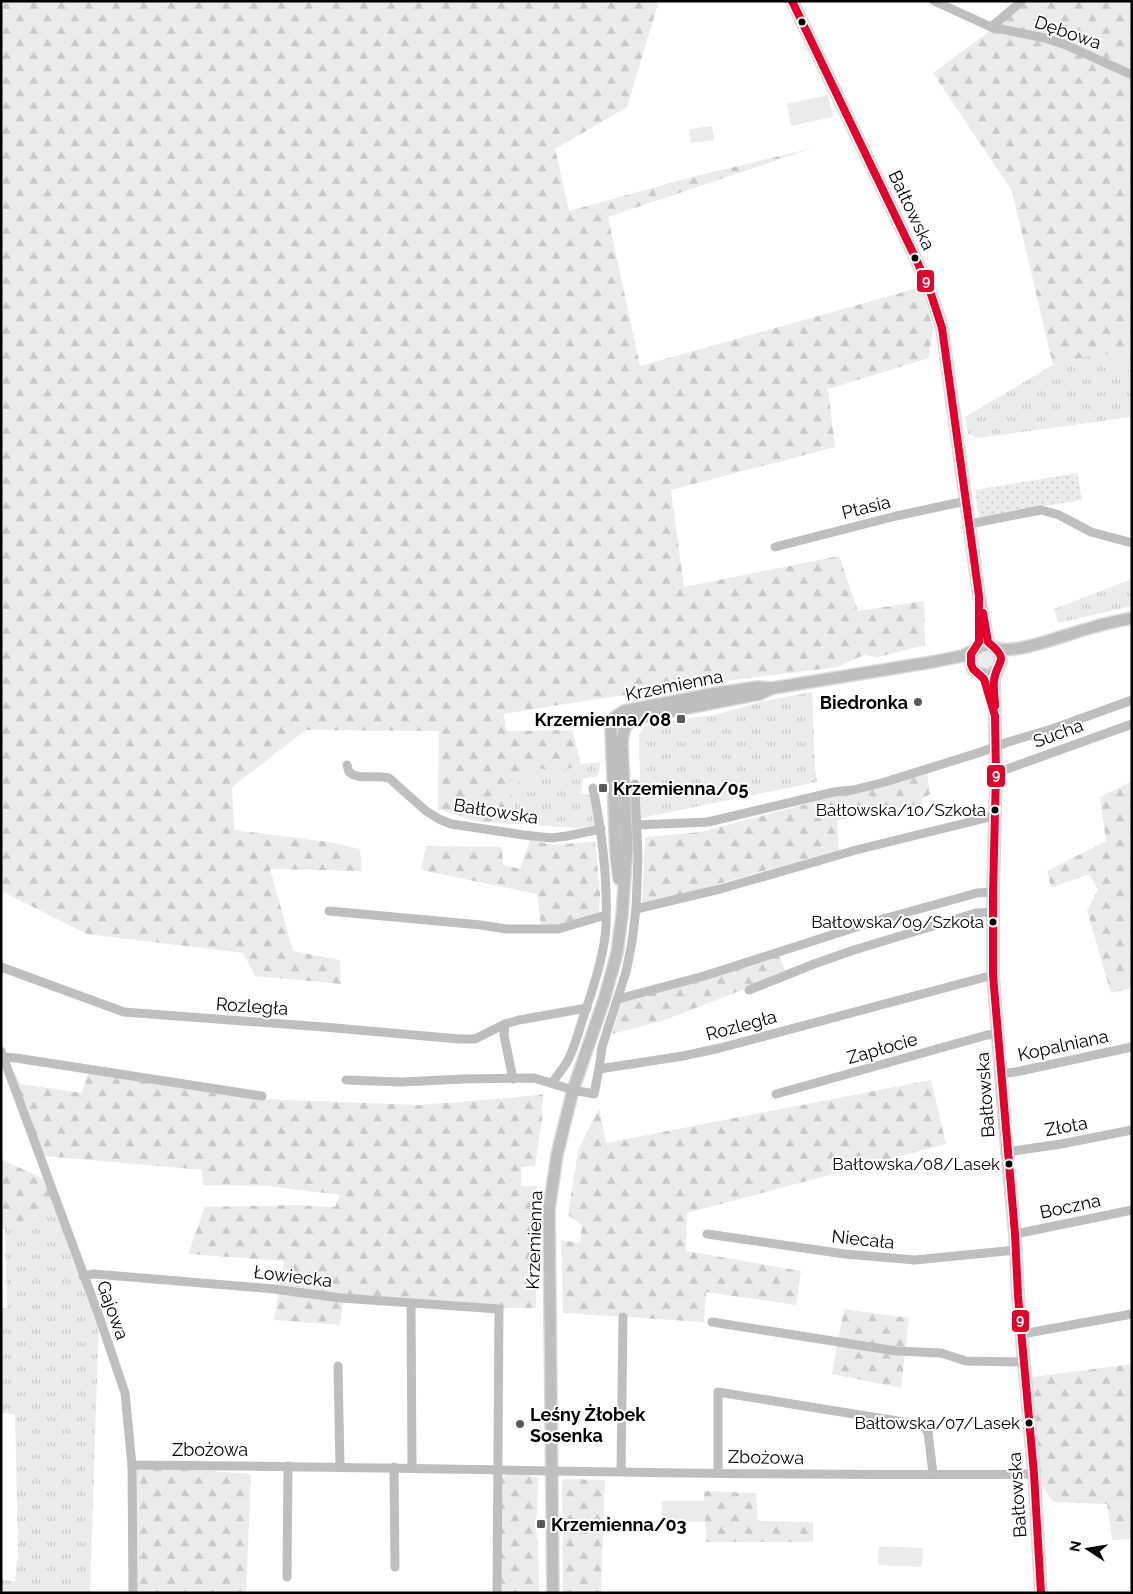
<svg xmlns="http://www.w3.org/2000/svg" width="1133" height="1594" font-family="Raleway,sans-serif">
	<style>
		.grass { fill: url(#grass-tufts) }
		.forest { fill: url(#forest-firs) }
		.park { fill: url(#park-dots) }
		.garden { fill: #ebebeb }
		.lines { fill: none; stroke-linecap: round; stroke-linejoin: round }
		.major-casing { stroke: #dbdbdb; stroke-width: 14 }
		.minor { stroke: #bebebe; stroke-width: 9 }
		.major { stroke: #bebebe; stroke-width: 11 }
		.bus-1-casing { stroke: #fff; stroke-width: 11 }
		.bus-1 { stroke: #e4002b; stroke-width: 8 }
		.bus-dot { fill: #000; stroke: #fff; stroke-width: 2 }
		.poi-dot { fill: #595959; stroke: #fff; stroke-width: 2 }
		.labels { text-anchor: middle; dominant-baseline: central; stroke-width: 4; stroke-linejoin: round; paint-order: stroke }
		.bus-label { font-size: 17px; fill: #000; stroke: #fff; text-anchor: end }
		.street-label { font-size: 18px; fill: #000; stroke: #fff }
		.poi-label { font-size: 18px; font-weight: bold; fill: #000; stroke: #fff; text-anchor: start }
		.line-badge { stroke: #fff; stroke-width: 2 }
		.badge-label { font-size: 14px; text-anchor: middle; font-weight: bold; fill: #fff }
	</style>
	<defs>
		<pattern id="grass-tufts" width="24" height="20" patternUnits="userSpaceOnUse" patternTransform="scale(1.25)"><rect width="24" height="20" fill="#ebebeb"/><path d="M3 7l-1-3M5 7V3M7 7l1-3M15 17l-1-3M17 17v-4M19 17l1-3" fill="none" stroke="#c8c8c8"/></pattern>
		<pattern id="forest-firs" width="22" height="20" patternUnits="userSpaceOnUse" patternTransform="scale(1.25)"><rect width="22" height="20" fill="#ebebeb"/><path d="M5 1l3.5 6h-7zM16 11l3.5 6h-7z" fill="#c8c8c8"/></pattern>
		<pattern id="park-dots" width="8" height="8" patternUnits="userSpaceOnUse" patternTransform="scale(1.25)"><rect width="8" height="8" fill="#ebebeb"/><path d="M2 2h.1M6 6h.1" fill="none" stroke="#c8c8c8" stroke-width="1.8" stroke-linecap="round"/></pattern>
	</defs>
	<rect width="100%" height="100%" fill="#fff"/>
	<g class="grass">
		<polygon points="1104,352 1132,372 1132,417 978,438 968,434 965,417 1053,365"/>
		<polygon points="1132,579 1132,606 1058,623 1054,609"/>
		<circle cx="986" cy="660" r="8"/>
		<polygon points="812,692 815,768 817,782 641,818 639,735 644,727 658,722 715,715 764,701"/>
		<polygon points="601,762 598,776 583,779 581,793 590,795 597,825 579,828 517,824 511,789 537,768 560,772 581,764"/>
		<polygon points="57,1205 99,1316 90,1593 1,1593 1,1580 15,1581 18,1551 15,1414 1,1413 1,1308 7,1308 5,1229"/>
	</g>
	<g class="forest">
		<polygon points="1,1 659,1 627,107 555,149 569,211 696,176 813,148 608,217 640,366 921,287 933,327 929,358 828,389 835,447 671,490 684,587 839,556 858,611 924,601 925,645 878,657 864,655 837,667 701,684 584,701 504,714 506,731 572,730 581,764 560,772 537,768 511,789 517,824 479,822 438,809 439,731 306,730 232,787 234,830 329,842 360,849 362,871 270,869 293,951 340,960 341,984 255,976 243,953 87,934 1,891"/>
		<polygon points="1030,1 1132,1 1132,372 1104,352 1053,365 1012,191 933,73"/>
		<polygon points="927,772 930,794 922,799 922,804 837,820 839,850 643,905 642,904 645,837 701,832"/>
		<polygon points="1132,781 1132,988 1111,993 1087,911 1098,890 1089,874 1051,888 1047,871 1106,841 1100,797"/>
		<polygon points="530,840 555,845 595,841 600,894 599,913 553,926 541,925 537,894 421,870 426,846 502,847 503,865 520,869"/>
		<polygon points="779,956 786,973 662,1021 612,1034 622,1000"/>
		<polygon points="4,1057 21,1084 82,1093 88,1073 261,1099 419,1105 509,1098 543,1094 542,1119 535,1166 521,1167 521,1186 537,1186 536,1202 536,1308 502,1308 501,1305 344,1294 340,1325 274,1320 284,1261 188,1254 205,1207 293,1205 335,1207 340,1195 267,1186 203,1185 202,1170 45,1156 48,1181 57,1205 5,1229 1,1229 1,1159 48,1181"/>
		<polygon points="931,1080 946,1144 687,1213 686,1251 801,1271 796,1305 706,1292 704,1322 563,1313 561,1240 580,1243 582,1225 568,1215 578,1151 599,1108 606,1143"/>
		<polygon points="844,1309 909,1318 901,1388 832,1374"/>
		<polygon points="1132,1364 1132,1539 1112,1540 1107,1504 1053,1502 1034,1474 1025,1378"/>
		<polygon points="132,1465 251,1474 246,1593 133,1593"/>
		<polygon points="511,1472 538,1477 537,1513 535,1522 538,1544 539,1593 500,1593 502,1478"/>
		<polygon points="562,1479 605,1480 601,1593 563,1593"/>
		<polygon points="704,1491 756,1493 758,1521 813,1522 813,1542 706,1542"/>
	</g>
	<polygon class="park" points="1077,473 1082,500 979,517 975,490"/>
	<g class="garden">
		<polygon points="828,95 833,117 791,126 787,104"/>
		<polygon points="712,126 714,140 691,143 689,129"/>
		<rect x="662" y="1501" width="43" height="21"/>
		<polygon points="879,1546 923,1548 922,1567 878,1565"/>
	</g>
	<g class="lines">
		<defs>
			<g id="major">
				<polyline points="792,1 916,259 931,294 942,328 979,596 988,642 991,645"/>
				<path d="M 996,648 C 1014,656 1072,632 1094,627 C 1106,623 1119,621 1132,618"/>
				<polyline points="997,670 990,675 985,675 976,672 973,669 970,659 974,650 982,645 991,645 999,651 1001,661 994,679 996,773 993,892 993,975 1007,1152 1015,1234 1018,1296 1034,1474 1041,1593"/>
				<polyline points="619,879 616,855 611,729 614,718 624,711 711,694 758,687 771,688"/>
				<path d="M 553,1593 L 549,1209 L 557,1155 L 566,1118 L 573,1090 L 604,1000 L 617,953 L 622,915 L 627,848 L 622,744 C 623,732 624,723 636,718 L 760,694 L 773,688 L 932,662 L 962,656 L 974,650"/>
			</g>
		</defs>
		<use href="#major" class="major-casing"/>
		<g class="minor">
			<polyline points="934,1 991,27 1045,38 1066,45 1132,75"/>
			<polyline points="991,27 1022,1"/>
			<polyline points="969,524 1041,510 1059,515 1091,532 1132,543"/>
			<polyline points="775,547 896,516 966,501"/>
			<path d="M 347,765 L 349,772 C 359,781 376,774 389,778 L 426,811 L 439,819 L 451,824 L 524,835 L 551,838 L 567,836 L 601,829"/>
			<polyline points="996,773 1132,724"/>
			<polyline points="637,825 708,822 834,792 853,790 885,782 981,752 1008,742 1052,729 1132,700"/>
			<polyline points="636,909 720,889 856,850 994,816"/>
			<polyline points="329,911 481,925 506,929 558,929 606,915"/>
			<polyline points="1,967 124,1012 324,1027 459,1039 475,1039 505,1024 519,1020 587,1008"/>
			<polyline points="749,990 814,964 854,950 976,913 993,912"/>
			<polyline points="618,999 704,976 872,922 977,893 993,892"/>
			<polyline points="505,1024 504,1035 513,1079"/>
			<polyline points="1,1051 99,1316 125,1393 132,1465 133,1593"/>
			<polyline points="4,1057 16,1058 262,1096"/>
			<polyline points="599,1069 683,1056 720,1048 993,975"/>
			<polyline points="1001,1074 1015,1072 1132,1047"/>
			<polyline points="346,1080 401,1082 464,1079 534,1078 573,1090 594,1094 599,1069 602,1047 626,972 632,942 636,909 638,857 635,784"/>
			<path d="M 552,1083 C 557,1075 565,1067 569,1058 C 575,1045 579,1031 583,1018 C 592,991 605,954 606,925 C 608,878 602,833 593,788"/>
			<polyline points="776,1094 987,1035 998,1034"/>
			<polyline points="1007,1152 1061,1144 1132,1130"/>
			<polyline points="707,1234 845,1254 915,1260 1016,1250"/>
			<polyline points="1015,1234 1132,1210"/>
			<polyline points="83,1276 94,1274 274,1289 341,1298 499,1309 497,1593"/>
			<polyline points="411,1303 412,1468"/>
			<polyline points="712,1322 896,1351 941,1353 966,1361 1024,1362"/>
			<polyline points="1022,1334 1132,1314"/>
			<polyline points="338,1366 340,1467"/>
			<path d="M 132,1465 C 433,1467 733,1477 1034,1474"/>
			<polyline points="394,1467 395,1567"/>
			<polyline points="621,1471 623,1317"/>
			<polyline points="718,1473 718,1392 922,1425 928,1432 933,1474"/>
			<polyline points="287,1577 288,1466"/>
		</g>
		<use href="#major" class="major"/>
		<defs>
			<g id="bus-1">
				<polyline points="792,1 916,259 931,294 942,328 979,596 979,642 971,654 971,664 973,669 984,679 995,716 996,773 993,892 993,975 1015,1234 1018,1296 1034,1474 1041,1593"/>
				<path d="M 983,613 L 988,642 C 1012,662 996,660 994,681 C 993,689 995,698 995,706"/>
			</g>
		</defs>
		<use href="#bus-1" class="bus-1-casing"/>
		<use href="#bus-1" class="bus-1"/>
	</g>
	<g class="bus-dot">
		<circle cx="802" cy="22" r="4.5"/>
		<circle cx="915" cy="258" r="4.5"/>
		<circle cx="995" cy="810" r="4.5"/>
		<circle cx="993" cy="922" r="4.5"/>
		<circle cx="1009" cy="1164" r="4.5"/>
		<circle cx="1029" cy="1423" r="4.5"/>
	</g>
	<g class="poi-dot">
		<circle cx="918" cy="702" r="5"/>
		<rect x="676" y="714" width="10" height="10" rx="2.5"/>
		<rect x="598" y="783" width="10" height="10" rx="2.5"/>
		<circle cx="520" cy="1424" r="5"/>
		<rect x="536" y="1519" width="10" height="10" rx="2.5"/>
	</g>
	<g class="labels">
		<g class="bus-label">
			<text x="986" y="810">Bałtowska/10/Szkoła</text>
			<text x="984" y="922">Bałtowska/09/Szkoła</text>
			<text x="1000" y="1164">Bałtowska/08/Lasek</text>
			<text x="1020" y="1423">Bałtowska/07/Lasek</text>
		</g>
		<g class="street-label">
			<text transform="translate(1068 32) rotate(19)">Dębowa</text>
			<text transform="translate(912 210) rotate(65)">Bałtowska</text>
			<text transform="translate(866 507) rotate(-14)">Ptasia</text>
			<text transform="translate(674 685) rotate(-11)">Krzemienna</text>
			<text transform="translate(1058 733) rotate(-20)">Sucha</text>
			<text transform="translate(496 811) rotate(9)">Bałtowska</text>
			<text transform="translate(252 1006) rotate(4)">Rozległa</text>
			<text transform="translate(741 1025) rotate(-15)">Rozległa</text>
			<text transform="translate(1063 1045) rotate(-12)">Kopalniana</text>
			<text transform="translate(882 1048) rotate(-16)">Zapłocie</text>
			<text transform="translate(985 1095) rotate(-94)">Bałtowska</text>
			<text transform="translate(1066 1126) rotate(-10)">Złota</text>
			<text transform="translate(1070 1206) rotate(-12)">Boczna</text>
			<text transform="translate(863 1239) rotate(6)">Niecała</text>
			<text transform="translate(534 1240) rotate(-88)">Krzemienna</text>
			<text transform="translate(293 1276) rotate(7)">Łowiecka</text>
			<text transform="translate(113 1310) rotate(70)">Gajowa</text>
			<text x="210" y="1449">Zbożowa</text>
			<text transform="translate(766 1457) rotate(1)">Zbożowa</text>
			<text transform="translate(1017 1495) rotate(-94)">Bałtowska</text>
		</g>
		<g class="poi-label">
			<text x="908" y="702" text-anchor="end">Biedronka</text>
			<text x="671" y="719" text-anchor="end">Krzemienna/08</text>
			<text x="613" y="788">Krzemienna/05</text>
			<text x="530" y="1414">Leśny Żłobek<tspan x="530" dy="21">Sosenka</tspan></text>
			<text x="551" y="1524">Krzemienna/03</text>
		</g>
	</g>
	<g class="line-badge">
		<rect x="916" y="269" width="19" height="24" rx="5" fill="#e4002b"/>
		<rect x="986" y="764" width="20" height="24" rx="5" fill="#e4002b"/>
		<rect x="1011" y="1309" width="19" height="24" rx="5" fill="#e4002b"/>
	</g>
	<g class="badge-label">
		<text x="926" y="286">9</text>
		<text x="996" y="780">9</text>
		<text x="1020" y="1325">9</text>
	</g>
	<rect width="1133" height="1594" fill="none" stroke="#000000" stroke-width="5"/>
	<g transform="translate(1088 1549) rotate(282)" stroke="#ffffff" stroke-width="4" paint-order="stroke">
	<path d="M0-4L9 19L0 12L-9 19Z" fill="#000000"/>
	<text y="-8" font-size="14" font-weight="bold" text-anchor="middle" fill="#000000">N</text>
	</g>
</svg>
